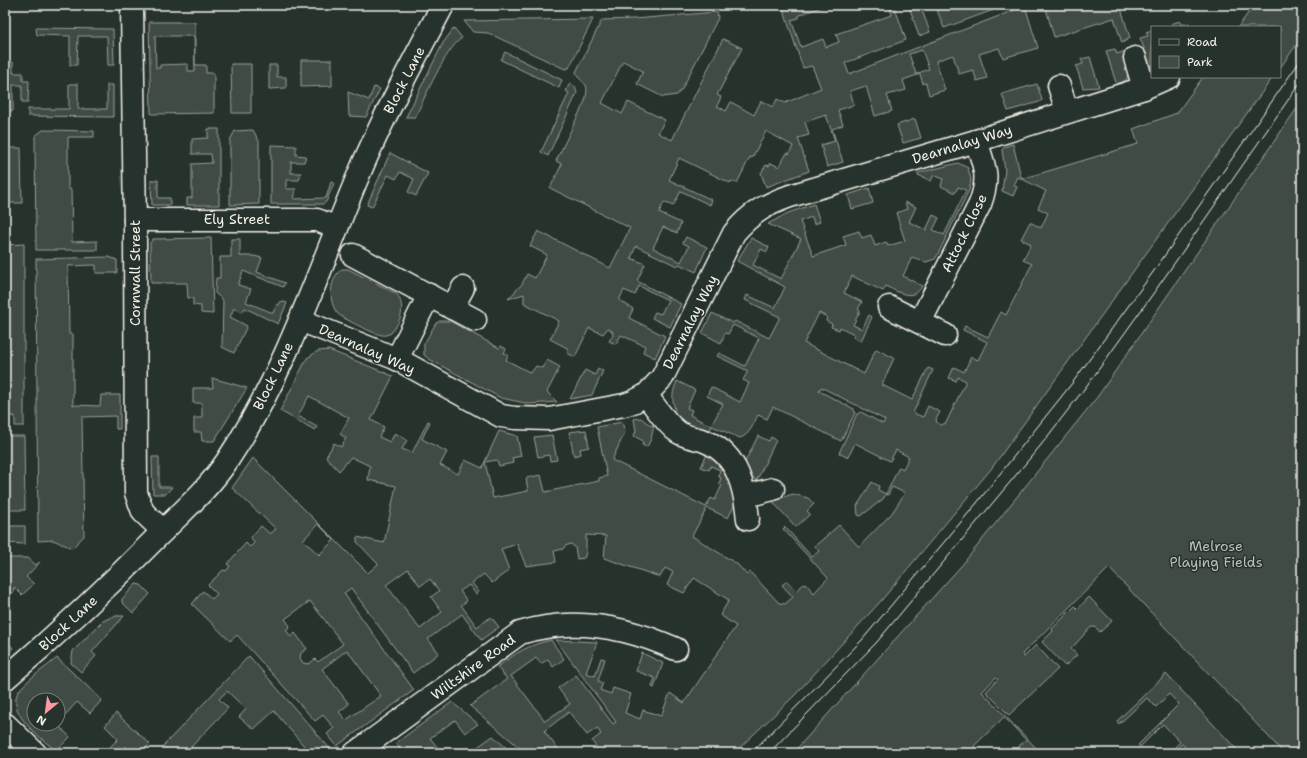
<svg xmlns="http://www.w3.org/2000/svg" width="1307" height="758" font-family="'Shantell Sans',sans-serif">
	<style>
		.green { fill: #414b45; stroke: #9a9e96; fill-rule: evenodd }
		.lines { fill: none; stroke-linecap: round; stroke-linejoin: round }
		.minor-casing { stroke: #f4f1e8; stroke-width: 25 }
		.secondary-casing { stroke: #f4f1e8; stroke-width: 25 }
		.minor { stroke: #26332d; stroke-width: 22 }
		.secondary { stroke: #26332d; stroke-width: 22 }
		.tram { stroke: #f4f1e8; stroke-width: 1 }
		.labels { text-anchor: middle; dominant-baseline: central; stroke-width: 3; stroke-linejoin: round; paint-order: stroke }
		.street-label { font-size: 14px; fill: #f4f1e8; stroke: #26332d }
		.park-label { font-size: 14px; fill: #bebfb7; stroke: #26332d }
	</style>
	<rect width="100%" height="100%" fill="#26332d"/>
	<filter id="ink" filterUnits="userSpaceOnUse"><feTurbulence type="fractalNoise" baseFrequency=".025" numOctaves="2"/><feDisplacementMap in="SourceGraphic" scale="8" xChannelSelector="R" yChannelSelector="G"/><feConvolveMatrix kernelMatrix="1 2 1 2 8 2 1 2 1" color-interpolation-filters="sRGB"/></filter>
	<g filter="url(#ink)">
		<g class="green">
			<path d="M 782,5 L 827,5 L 799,15 L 799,18 L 791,20 L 801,47 L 823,39 L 826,47 L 839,42 L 836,34 L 892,15 L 889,5 L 894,5 L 906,40 L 845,63 L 849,74 L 1025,6 L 1038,48 L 1003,58 L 999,48 L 979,54 L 987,78 L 977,81 L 973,70 L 959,74 L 953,55 L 936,61 L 945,90 L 929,95 L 926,83 L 923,84 L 920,74 L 903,80 L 906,90 L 887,95 L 892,111 L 875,116 L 866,86 L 850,91 L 854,105 L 838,110 L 843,125 L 832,129 L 843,162 L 827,167 L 821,145 L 835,141 L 826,115 L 805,122 L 809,135 L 798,138 L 809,171 L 766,187 L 761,173 L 766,165 L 769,166 L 771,163 L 779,167 L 787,153 L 789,154 L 793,146 L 766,131 L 752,158 L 750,157 L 737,183 L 731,181 L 730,183 L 679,158 L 669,180 L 712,200 L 710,205 L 681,191 L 673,206 L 664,202 L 659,213 L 681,223 L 677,233 L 663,227 L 653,248 L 681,262 L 689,246 L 683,243 L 686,237 L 707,247 L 696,272 L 679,264 L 677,266 L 636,246 L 631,258 L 645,264 L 637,281 L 681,304 L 670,327 L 652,318 L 655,312 L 661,314 L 668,300 L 639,286 L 635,295 L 624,290 L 619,300 L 633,309 L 629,318 L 665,336 L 655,358 L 643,352 L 645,346 L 621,335 L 616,344 L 609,341 L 613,335 L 612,331 L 608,328 L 603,334 L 589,328 L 575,357 L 567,353 L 569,349 L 550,339 L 559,321 L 524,303 L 524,294 L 508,299 L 522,284 L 527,274 L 535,278 L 547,255 L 530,246 L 538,231 L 610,268 L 630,228 L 550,188 L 562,164 L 556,161 L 585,101 C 591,79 581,86 576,72 L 602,20 L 634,19 L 717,12 L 718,18 L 682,89 L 677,95 L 663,97 L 637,84 L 643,71 L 623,61 L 602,103 L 622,114 L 628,102 L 665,120 L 658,133 L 672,140 L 723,39 L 742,48 L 717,95 L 721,97 L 717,106 L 726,111 L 731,102 L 754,115 L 761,101 L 773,107 L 777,99 L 785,103 L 821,88 L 812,66 L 803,68 ZM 922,50 L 929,69 L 916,74 L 909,54 Z"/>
			<polygon points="920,5 930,32 919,36 910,9"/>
			<polygon points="948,5 998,5 999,8 944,28 937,10"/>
			<polygon points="1045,5 1120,5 1130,38 1122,43 1114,18 1054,37"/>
			<polygon points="1254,5 1302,5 1302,37 1280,68 1280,27 1238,27"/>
			<polygon points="593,19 569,68 565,69 488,33 473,32 464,21"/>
			<polygon points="1180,21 1181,25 1189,23 1190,27 1172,27 1171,24"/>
			<path d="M 149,22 L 195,22 L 195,65 L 206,65 L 206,73 L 214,73 L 214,113 L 151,114 ZM 155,36 L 194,36 L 195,71 L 188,71 L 188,64 L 160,65 L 160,68 L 156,68 Z"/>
			<polygon points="36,28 113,29 114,65 108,65 107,36 78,36 77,65 70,65 70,36 37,35"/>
			<path d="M 454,28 L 462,38 C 445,49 425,98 415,117 L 406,117 L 443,43 Z"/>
			<polygon points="1152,30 1152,69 1140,38 1148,36 1146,32"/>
			<polygon points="1115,49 1117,54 1125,51 1129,65 1127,79 1117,86 1106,51"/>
			<polygon points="505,52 562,80 559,88 501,60"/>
			<polygon points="1090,57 1099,87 1083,88 1076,66 1083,64 1081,59"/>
			<polygon points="301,60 332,60 332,86 301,87"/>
			<polygon points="8,62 13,62 13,73 23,73 23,81 29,81 28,102 22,102 22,85 13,85 13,111 5,111 5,73 8,73"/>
			<polygon points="231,64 251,64 251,113 232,113"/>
			<polygon points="269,65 277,65 277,77 286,77 286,88 269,89"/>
			<path d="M 1203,77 L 1273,77 L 991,469 L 880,602 L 794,696 L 734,753 L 600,753 L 592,741 L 601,734 L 597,728 L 587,735 L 569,712 L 544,731 L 561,753 L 526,753 L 470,706 L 507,679 L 497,667 C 516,653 528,645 551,640 L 564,659 L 553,667 L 548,659 L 541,664 L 536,658 L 511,676 L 545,721 L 570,704 L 558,688 L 576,675 L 613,724 L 616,722 L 556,640 L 597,642 L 586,673 L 595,676 L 601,658 L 605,659 L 598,681 L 603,683 L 600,690 L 611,694 L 613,688 L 631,694 L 625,713 L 640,719 L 643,710 L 661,716 L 670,693 L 684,703 L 736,626 L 720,615 L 729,600 L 694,578 L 684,593 L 667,585 L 673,572 L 665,568 L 660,577 L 604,558 L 606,536 L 586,535 L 586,553 L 584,558 L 577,559 L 575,547 L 571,544 L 565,546 L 563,549 L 554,551 L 556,562 L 526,566 L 517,544 L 501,549 L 509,570 L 492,583 L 484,574 L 472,583 L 479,592 L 476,594 L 469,585 L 460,591 L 467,601 L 461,605 L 477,627 L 491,617 L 499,627 L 481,640 L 462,614 L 428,639 L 439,653 L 413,673 L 351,588 L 344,593 L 345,595 L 414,690 L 337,746 L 327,734 L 334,728 L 323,715 L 315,721 L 237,635 L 230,641 L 192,604 L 203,591 L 212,599 L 217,594 L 208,585 L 223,570 L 226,571 L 230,566 L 227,564 L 246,543 L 250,547 L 255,542 L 250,538 L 261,526 L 270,534 L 276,529 L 232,488 L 253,458 L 368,573 L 378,564 L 357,542 L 357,537 L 384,543 L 396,486 L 368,480 L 370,466 L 351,457 L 339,471 L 326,457 L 334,443 L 341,447 L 346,438 L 340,434 L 349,418 L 309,396 L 298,416 L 317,427 L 315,430 L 280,411 L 307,358 L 318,351 L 329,350 L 393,376 L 371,420 L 384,427 L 379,437 L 390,442 L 395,433 L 407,440 L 402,449 L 412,453 L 428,421 L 430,422 L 422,439 L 447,452 L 440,465 L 458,474 L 465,460 L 482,468 L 499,431 L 517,436 L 521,456 L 512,458 L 513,463 L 499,466 L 497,460 L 485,462 L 493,498 L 528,491 L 526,478 L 541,475 L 545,492 L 599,481 L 599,478 L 607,476 L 597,427 L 622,422 L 625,432 L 612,460 L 706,507 L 711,498 L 715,500 L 722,485 L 719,484 L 721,478 L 718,476 L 720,470 L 711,466 L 709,470 L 701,467 L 708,452 L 723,463 L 735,498 L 734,506 L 728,518 L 707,508 L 692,536 L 737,564 L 747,575 L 750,572 L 779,603 L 785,604 L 793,597 L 782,585 L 787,581 L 796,591 L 805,583 L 814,593 L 828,578 L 783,529 L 785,527 L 812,557 L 819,551 L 815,546 L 839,525 L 859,547 L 892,513 L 905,493 L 892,487 L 888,495 L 886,494 L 883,499 L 861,516 L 858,515 L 857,506 L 872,482 L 879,486 L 878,490 L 886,494 L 899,467 L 903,469 L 909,457 L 896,450 L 890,461 L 855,443 L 848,458 L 839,453 L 857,414 L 861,412 L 883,424 L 885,420 L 821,387 L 819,391 L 854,409 L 855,413 L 841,441 L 773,407 L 767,419 L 758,415 C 753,424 750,435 740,438 L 712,426 L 708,434 L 689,428 L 672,414 L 675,409 C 671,398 673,391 677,381 L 695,390 L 687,408 L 692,410 L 690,415 L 711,426 L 723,404 L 707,396 L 711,387 L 740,402 L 749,383 L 743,380 L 748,371 L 717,356 L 719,353 L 745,366 L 759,338 L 733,325 L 728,334 L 725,333 L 721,343 L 702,333 L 712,313 L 733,323 L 735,321 L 769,338 L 780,317 L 745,300 L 747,295 L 775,308 L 785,287 L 737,261 L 751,238 L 769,247 L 767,252 L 761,249 L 753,265 L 781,279 L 801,239 L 768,224 L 788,213 L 814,204 L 820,222 L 814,224 L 812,217 L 800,221 L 813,256 L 846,245 L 843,236 L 859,231 L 862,238 L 871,235 L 875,246 L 886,242 L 888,246 L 905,241 L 896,213 L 907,209 L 905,202 L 916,207 L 909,222 L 926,230 L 933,215 L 939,218 L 933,230 L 944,235 L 966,190 L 958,187 L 955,193 L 941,186 L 943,179 L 934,175 L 931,181 L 918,175 L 918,173 L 958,163 L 968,168 L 971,179 L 969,190 L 938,254 L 935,259 L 926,262 L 912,257 L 903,276 L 922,286 C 914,302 897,292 886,286 L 883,291 L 852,276 L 844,293 L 862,302 L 858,309 L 860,311 L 853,325 L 862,329 L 869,315 L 872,317 L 861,341 L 853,337 L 854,334 L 840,327 L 839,330 L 831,327 L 832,324 L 826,321 L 827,317 L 819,313 L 804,343 L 864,374 L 876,349 L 894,358 L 882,385 L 912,400 L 928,368 L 933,370 L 913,413 L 923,417 L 928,406 L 940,412 L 936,419 L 937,423 L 941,425 L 946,423 L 966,381 L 958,377 L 956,381 L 949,378 L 954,367 L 964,372 L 971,357 L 978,360 L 987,342 L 963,330 L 965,326 L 988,337 L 1001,312 L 1006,315 L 1032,264 L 1023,260 L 1031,244 L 1021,239 L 1030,222 L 1041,228 L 1048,213 L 1038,208 L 1046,191 L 1018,177 L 1014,185 L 1017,187 L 1013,196 L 1002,191 L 1005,170 L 1002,150 L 1004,147 L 1013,144 L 1021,177 L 1025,178 L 1138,144 L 1133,129 L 1177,113 ZM 318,524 L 334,540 L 319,555 L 303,540 ZM 408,569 L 420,586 L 430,579 L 439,591 L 431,597 L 442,612 L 420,629 L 386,585 ZM 310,601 L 343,644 L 318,662 L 315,659 L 309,664 L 303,663 L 300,658 L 301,653 L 307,649 L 295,633 L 291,637 L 286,630 L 290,626 L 285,619 ZM 347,650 L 381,696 L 346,720 L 339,712 L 349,704 L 322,669 Z"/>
			<polygon points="570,83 575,87 577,93 548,156 541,152 569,93 566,91"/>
			<polygon points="69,84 78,84 78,109 107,109 107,85 113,85 113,117 28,116 28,109 69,109"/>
			<polygon points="1037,84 1042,100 1039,102 1008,111 1002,94"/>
			<polygon points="374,87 380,89 366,117 349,116 348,92 369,100"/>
			<polygon points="1302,101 1302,753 1284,753 1109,568 1022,654 1024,657 1036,645 1058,669 1009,715 986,692 998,679 996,677 982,692 1041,753 1020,753 1018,751 1021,748 1019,746 1026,740 1004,717 974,746 980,753 974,753 970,749 965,753 793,753 962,565 1098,396"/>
			<polygon points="915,119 921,138 903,143 897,125"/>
			<polygon points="208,129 219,129 219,205 187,205 187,198 192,198 192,164 212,163 211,154 192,154 192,139 208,138"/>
			<polygon points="43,130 94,131 94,137 68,137 68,189 71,189 72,242 97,241 97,250 36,250 35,136"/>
			<polygon points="253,130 259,141 259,204 230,205 230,140 235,131"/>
			<polygon points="271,145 296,146 296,155 306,156 304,162 291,162 291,173 301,173 299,180 286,180 286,189 296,189 294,199 326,198 331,182 334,183 326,202 323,204 271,204"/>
			<polygon points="5,148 21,148 22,203 5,203"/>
			<polygon points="390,153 428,173 416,196 408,192 414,179 400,172 396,179 388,175 372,207 367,205"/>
			<polygon points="151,180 158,180 158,198 170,198 170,205 152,205"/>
			<polygon points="869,188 873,203 852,209 848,195"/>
			<polygon points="211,238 213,314 201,313 201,306 193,305 193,298 188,298 187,283 151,283 150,243 153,239"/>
			<polygon points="231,239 240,239 240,256 254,256 262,258 257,272 285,283 283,287 243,271 238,285 251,289 246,302 273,313 277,304 279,305 281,301 287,303 278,324 245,308 242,312 234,308 230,317 247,326 234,353 222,347 223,300 215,293 216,278 220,278 220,257 231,257"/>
			<polygon points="24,244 24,426 15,426 15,416 5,416 6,392 5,335 7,334 7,314 5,314 5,245"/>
			<polygon points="109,257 117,260 117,273 96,273 96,265 68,266 69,334 73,334 73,405 100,406 101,395 120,395 120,429 116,429 116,416 82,417 84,536 72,548 53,540 38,541 36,259"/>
			<path d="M 342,269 L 348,269 L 397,294 C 406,308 401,321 391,333 C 389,334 385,336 382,335 C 376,335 342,318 338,314 C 327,302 330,277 342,269 Z"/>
			<polygon points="440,321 450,321 499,348 501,346 506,349 504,353 508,355 506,360 531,373 536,366 542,368 547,360 560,367 547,392 557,402 530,404 501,398 429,359 424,355 424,344 436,323"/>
			<polygon points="598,369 603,371 592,395 570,399 585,370 595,375"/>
			<polygon points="212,378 247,388 214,441 202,441 201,432 194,432 194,418 202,418 202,403 193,403 193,388 213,388"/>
			<polygon points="641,418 651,426 654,425 651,439 647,447 642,445 643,441 634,436 636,431 634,419"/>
			<polygon points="586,430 589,447 580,449 581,454 574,456 569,432"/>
			<polygon points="552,435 557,460 550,461 549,455 538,457 534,437"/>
			<polygon points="5,436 24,436 25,510 5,510 5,503 8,503 8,484 5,483 5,469 7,468"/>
			<polygon points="758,436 769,441 771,437 776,440 757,480 755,480 744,464"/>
			<polygon points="152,457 159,457 159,487 172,487 166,494 153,494"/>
			<polygon points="793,494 808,498 814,504 807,511 810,514 796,527 772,501"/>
			<polygon points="9,526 25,526 25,544 5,543 5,536 9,536"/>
			<polygon points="5,558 28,558 36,565 40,562 26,577 34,584 22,595 14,587 13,593 5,593 7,566 5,566"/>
			<polygon points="136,584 141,585 150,594 133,613 122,602 122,599"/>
			<polygon points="1089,597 1112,621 1100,632 1095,627 1091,627 1071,649 1077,655 1065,666 1042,642 1053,631 1052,629 1075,606 1078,609"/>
			<polygon points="114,616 124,616 92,652 96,656 81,672 71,663 73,651 103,621"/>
			<polygon points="5,639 13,648 5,655"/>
			<polygon points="642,653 663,663 654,688 652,687 655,678 636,671"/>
			<polygon points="249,656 331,750 327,753 310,753 274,711 254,729 239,717 246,709 227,691 219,699 228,708 191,747 197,753 171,753 163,746"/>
			<path d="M 57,658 L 102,700 L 90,713 L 77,702 L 58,723 L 58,700 L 34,700 L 34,724 L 57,724 L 70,737 L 56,751 C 42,738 1,711 21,688 C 31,677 45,668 57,658 Z"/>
			<polygon points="1166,674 1240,753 1191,753 1182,744 1173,753 1169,753 1180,742 1163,724 1140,747 1138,745 1179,704 1169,694 1156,707 1147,698 1119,724 1117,721"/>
			<polygon points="452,702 478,724 465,733 455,720 430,738 441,752 439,753 403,753 396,743"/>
			<polygon points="116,713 150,744 141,753 133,753 125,746 118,753 104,753 118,739 105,726"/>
			<polygon points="493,736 510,751 513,753 479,753 476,748"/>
		</g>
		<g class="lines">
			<defs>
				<g id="minor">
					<polyline points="132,5 135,228 136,493 143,512 163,531"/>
					<polyline points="1135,58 1144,88"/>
					<polyline points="1059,86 1067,111"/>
					<polyline points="135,220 317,220 337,228"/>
					<polyline points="353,255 475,320"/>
					<polyline points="889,307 945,335"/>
					<polyline points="452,308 463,288"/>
					<path d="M 300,320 L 397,359 L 501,416 L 515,418 L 549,419 L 624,405 L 633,402 L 646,395 L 662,378 L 734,233 C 751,213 765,205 790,196 L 976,141 L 1144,88 L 1169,77"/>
					<path d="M 920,322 L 980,204 C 990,176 985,168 976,141"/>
					<polyline points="397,359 429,295"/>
					<path d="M 646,395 C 656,407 665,423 678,432 C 687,438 698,438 707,442 C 738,455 745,489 748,519"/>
					<polyline points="746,496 773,489"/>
					<polyline points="5,724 35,753"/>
					<path d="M 355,753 L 520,633 C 573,616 625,626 676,649"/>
				</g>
				<path id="secondary" d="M 5,679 C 59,633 111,584 161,533 C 184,510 209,488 227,461 C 284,376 317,275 356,181 C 381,121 412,63 443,5"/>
			</defs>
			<use href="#minor" class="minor-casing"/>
			<use href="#secondary" class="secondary-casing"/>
			<use href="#minor" class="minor"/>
			<use href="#secondary" class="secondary"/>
			<g class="tram">
				<polyline points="751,753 862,640 976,504 1073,382 1156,268 1302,58"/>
				<polyline points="769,753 876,643 1041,445 1091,380 1155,291 1302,80"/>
			</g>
		</g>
	</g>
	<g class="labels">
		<g class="street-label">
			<text transform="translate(404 80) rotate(-63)">Block Lane</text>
			<text transform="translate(962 144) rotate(-17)">Dearnalay Way</text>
			<text x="237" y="219">Ely Street</text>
			<text transform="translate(964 233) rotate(-64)">Attock Close</text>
			<text transform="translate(135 273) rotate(-90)">Cornwall Street</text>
			<text transform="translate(690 322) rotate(-63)">Dearnalay Way</text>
			<text transform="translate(367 349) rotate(24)">Dearnalay Way</text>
			<text transform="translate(273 376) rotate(-64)">Block Lane</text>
			<text transform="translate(68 623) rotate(-43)">Block Lane</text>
			<text transform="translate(473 667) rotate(-36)">Wiltshire Road</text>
		</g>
		<g class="park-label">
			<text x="1216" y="546">Melrose<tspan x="1216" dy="16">Playing Fields</tspan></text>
		</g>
	</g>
	<rect width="1307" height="758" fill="none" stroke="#26332d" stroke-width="20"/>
	<rect x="10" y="10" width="1287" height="738" fill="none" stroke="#f4f1e8" stroke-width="1.5" filter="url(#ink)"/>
	<rect x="1151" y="26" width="130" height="52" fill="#26332d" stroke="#787f78"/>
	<rect x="1159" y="39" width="20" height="6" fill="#26332d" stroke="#787f78"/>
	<text x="1187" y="46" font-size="12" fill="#f4f1e8">Road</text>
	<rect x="1159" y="56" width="20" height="12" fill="#414b45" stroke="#787f78"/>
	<text x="1187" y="66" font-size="12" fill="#f4f1e8">Park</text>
	<g transform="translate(46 712) rotate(209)"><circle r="19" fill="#26332d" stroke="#787f78"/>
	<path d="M0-3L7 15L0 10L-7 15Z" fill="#ff9aa2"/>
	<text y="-6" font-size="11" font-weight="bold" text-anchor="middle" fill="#f4f1e8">N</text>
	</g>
</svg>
